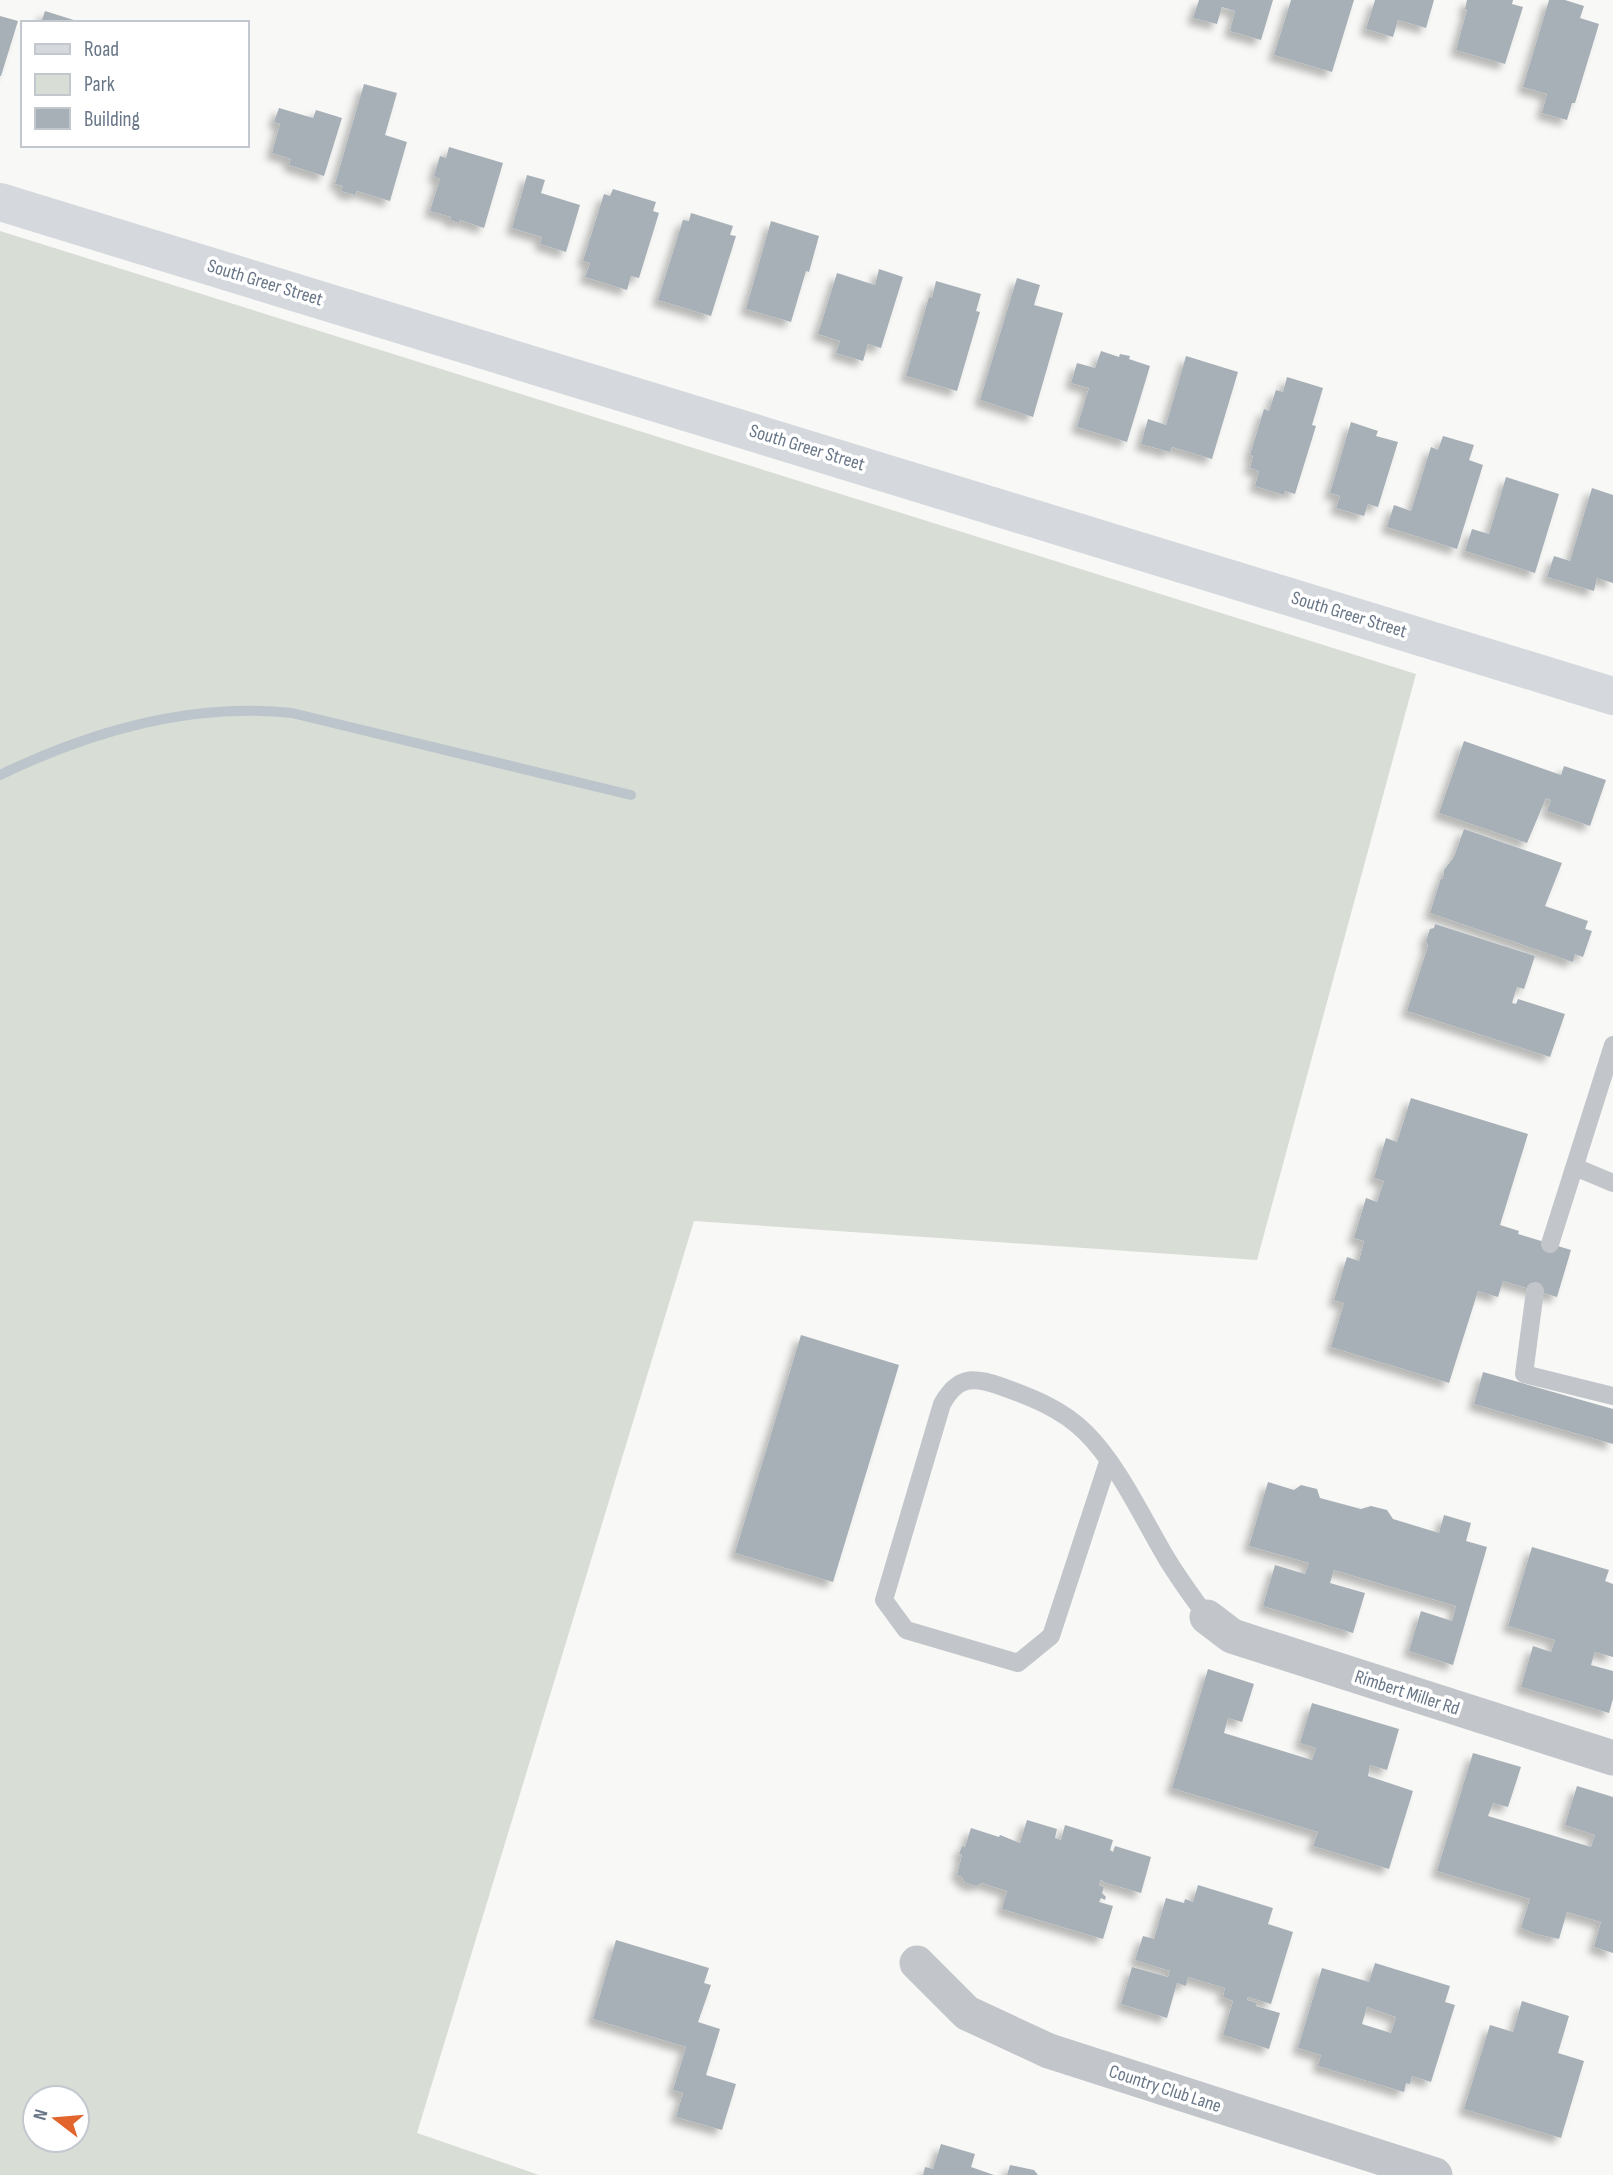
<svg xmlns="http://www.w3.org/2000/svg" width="1613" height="2175" font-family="'Sofia Sans Condensed',sans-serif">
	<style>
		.green { fill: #d8ddd5; fill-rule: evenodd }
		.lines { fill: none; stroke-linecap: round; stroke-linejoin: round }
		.stream { stroke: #bcc5cb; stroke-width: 10 }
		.building { fill: #a8b0b7; fill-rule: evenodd; filter: url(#shadow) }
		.lane { stroke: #c2c5ca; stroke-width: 18 }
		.street { stroke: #c2c5ca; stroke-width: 35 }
		.secondary { stroke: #d5d9dd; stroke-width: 38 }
		.labels { text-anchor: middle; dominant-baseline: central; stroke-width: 7; stroke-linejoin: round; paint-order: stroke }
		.street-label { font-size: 19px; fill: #687687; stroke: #fff }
	</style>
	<defs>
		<filter id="shadow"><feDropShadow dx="-6" dy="6" stdDeviation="3.5" flood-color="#0004"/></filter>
	</defs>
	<rect width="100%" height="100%" fill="#f8f8f6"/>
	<path class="green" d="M 0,231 L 1416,674 L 1257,1260 L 694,1221 L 417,2133 L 539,2175 L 0,2175 ZM 35,2098 L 77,2098 L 77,2140 L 35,2140 Z"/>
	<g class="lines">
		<path class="stream" d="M 0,775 C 91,731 190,702 292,713 L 631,795"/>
	</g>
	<g class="building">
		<polygon points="1199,0 1273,0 1261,40 1230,31 1235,11 1222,7 1217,24 1193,18"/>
		<polygon points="1291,0 1354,0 1332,72 1274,55"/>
		<polygon points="1375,0 1434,0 1426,28 1398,20 1393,37 1366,29"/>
		<polygon points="1467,0 1513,0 1512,4 1523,7 1505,64 1456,50 1467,10 1465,9"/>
		<polygon points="1549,0 1565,0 1584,6 1580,18 1599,24 1575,103 1572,103 1567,120 1542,113 1547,94 1523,87"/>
		<polygon points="45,11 80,22 80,23 41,23"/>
		<polygon points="0,16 18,21 1,76 0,76"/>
		<polygon points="364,84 397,93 385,135 407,142 390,201 357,191 355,195 341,191 343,186 335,184"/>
		<polygon points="279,108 313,118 316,110 342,118 324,176 289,165 291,159 272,153 280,124 274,122"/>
		<polygon points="449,147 503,163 484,228 460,220 459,223 450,220 451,217 430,211 440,179 434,176 440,156 446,158"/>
		<polygon points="527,175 545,180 541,193 580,205 566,252 540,244 542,237 512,228"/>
		<polygon points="613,189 656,202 653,211 659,213 639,278 631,276 627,290 585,277 590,263 583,261 604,194 610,196"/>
		<polygon points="691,213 733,226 730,235 736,236 711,316 658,300 683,220 689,221"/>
		<polygon points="771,221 819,236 809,272 806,271 791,322 746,309"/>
		<polygon points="879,269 903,277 881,348 868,344 863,361 836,353 840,341 818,334 837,273 875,285"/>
		<polygon points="1017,278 1040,285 1034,305 1063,313 1033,417 980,400"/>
		<polygon points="936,281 981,294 976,311 980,312 957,391 906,376 929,297 932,298"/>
		<polygon points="1101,351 1119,357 1120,354 1130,356 1129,359 1150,366 1127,442 1077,427 1089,388 1071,383 1077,363 1095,368"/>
		<polygon points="1186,356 1238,372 1212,459 1172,447 1170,452 1141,444 1148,419 1166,425"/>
		<polygon points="1287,377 1323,388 1312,425 1316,426 1295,494 1285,491 1284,495 1255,486 1259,471 1250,468 1253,456 1250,455 1264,409 1269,411 1276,390 1283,392"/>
		<polygon points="1351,422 1378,431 1376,436 1398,442 1378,507 1368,504 1364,516 1336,508 1340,496 1330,493"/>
		<polygon points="1443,436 1474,445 1469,460 1483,465 1457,549 1387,527 1394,505 1411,511 1431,447 1438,450"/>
		<polygon points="1506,477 1559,494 1535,573 1465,551 1472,529 1489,534"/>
		<polygon points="1592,488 1613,495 1613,583 1597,578 1594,591 1547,577 1554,556 1570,561"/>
		<polygon points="1464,741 1561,775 1564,766 1606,780 1590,826 1547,811 1551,800 1546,798 1527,843 1439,813"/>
		<polygon points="1464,829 1562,863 1545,906 1588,921 1585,929 1592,931 1583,957 1575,954 1573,962 1430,913 1441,878 1443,879 1444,870 1454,857"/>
		<polygon points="1435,924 1535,956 1524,989 1517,987 1512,1003 1516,1004 1518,999 1565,1014 1550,1057 1407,1011 1428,946 1426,941 1430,929 1434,928"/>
		<polygon points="1411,1098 1528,1134 1500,1225 1519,1231 1518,1234 1571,1250 1557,1297 1503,1281 1498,1297 1478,1291 1449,1383 1331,1347 1344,1303 1334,1300 1347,1257 1359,1261 1364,1241 1354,1238 1366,1198 1377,1202 1384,1181 1374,1178 1386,1138 1397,1142"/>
		<polygon points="801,1335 899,1365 833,1582 735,1553"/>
		<polygon points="1483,1372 1613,1409 1613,1444 1474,1404"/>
		<polygon points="1268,1482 1294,1490 1301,1485 1317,1489 1320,1498 1361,1509 1371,1506 1387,1510 1393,1519 1439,1533 1444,1515 1471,1523 1466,1541 1487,1547 1453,1665 1409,1651 1421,1611 1452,1621 1456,1606 1334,1570 1330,1583 1365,1593 1353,1633 1263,1606 1275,1565 1305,1574 1309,1563 1249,1546"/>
		<polygon points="1532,1547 1609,1570 1605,1581 1613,1584 1613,1657 1595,1652 1591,1665 1613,1671 1613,1699 1609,1713 1521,1687 1533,1646 1551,1652 1555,1640 1508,1626"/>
		<polygon points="1208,1669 1254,1684 1242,1722 1228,1718 1224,1733 1312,1760 1316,1748 1300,1743 1312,1703 1399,1729 1387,1770 1370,1765 1368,1776 1413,1791 1389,1869 1313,1846 1318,1832 1172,1788"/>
		<polygon points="1473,1753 1521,1767 1508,1807 1493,1803 1488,1816 1591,1847 1595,1835 1565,1825 1577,1786 1613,1797 1613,1953 1594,1947 1601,1922 1567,1912 1559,1939 1536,1934 1521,1928 1530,1899 1437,1871"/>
		<polygon points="1027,1820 1057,1829 1055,1838 1061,1840 1065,1825 1113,1840 1110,1850 1113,1852 1115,1846 1151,1857 1141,1893 1103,1882 1101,1879 1099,1885 1104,1887 1102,1893 1106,1897 1105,1900 1101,1898 1099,1902 1113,1906 1103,1939 1002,1909 1007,1891 982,1883 976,1886 964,1882 962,1877 957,1875 962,1855 959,1854 962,1846 965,1847 971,1828 999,1837 1000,1835 1020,1843"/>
		<polygon points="1198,1885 1273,1908 1268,1924 1293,1932 1271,2004 1248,1997 1247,2000 1257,2003 1256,2006 1280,2013 1269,2049 1223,2035 1233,2001 1223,1997 1225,1988 1188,1977 1186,1986 1177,1983 1167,2018 1121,2004 1132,1967 1168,1977 1170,1971 1135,1960 1143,1936 1154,1939 1166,1898 1184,1903 1185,1899 1193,1902"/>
		<polygon points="616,1940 709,1968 704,1983 711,1985 698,2022 720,2029 706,2075 736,2084 722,2130 676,2117 683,2093 673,2090 686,2047 593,2019"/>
		<path d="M 1375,1963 L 1450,1986 L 1445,2002 L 1455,2005 L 1431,2082 L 1412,2076 L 1410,2084 L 1406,2083 L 1404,2092 L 1318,2066 L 1321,2055 L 1298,2048 L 1322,1968 L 1369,1982 ZM 1367,2007 L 1396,2017 L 1391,2033 L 1362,2024 Z"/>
		<polygon points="1522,2001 1569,2016 1558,2053 1584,2061 1561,2138 1464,2109 1490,2025 1513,2032"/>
		<polygon points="941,2144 975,2154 971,2167 994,2175 923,2175 925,2167 933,2169"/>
		<polygon points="1010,2165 1034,2170 1038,2175 1007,2175"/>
	</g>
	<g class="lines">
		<g class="lane">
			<polyline points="1575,1167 1613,1183"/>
			<polyline points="1550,1244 1613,1045"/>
			<polyline points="1535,1291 1524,1374 1613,1396"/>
			<path d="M 1108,1462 L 1051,1636 L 1018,1663 L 906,1630 L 884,1600 L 942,1404 C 957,1377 972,1376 1000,1386 C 1031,1397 1062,1409 1085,1432 C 1118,1464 1143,1519 1167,1559 C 1179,1579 1193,1598 1207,1617"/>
		</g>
		<g class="street">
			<polyline points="1207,1617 1232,1636 1613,1758"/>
			<polyline points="917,1963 967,2013 1049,2051 1435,2175"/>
		</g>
		<polyline class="secondary" points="0,202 1613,696"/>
	</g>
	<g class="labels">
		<g class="street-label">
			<text transform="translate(265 283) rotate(17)">South Greer Street</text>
			<text transform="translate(807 448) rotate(17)">South Greer Street</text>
			<text transform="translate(1349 615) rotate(17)">South Greer Street</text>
			<text transform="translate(1407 1693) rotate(18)">Rimbert Miller Rd</text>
			<text transform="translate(1165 2089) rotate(18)">Country Club Lane</text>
		</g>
	</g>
	<rect x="21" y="21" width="228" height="126" fill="#ffffff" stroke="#c3c8cf" stroke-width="2"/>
	<rect x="35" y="44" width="35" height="10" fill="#d5d9dd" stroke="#c3c8cf" stroke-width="2"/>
	<text x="84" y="56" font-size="21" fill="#687687">Road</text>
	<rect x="35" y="74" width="35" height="21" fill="#d8ddd5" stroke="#c3c8cf" stroke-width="2"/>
	<text x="84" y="91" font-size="21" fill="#687687">Park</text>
	<rect x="35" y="108" width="35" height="21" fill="#a8b0b7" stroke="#c3c8cf" stroke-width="2"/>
	<text x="84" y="126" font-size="21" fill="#687687">Building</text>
	<g transform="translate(56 2119) rotate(286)"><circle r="33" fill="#ffffff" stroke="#c3c8cf" stroke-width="2"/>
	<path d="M0-5L12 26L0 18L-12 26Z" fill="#e1652d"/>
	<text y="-10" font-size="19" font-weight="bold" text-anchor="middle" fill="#687687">N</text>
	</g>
</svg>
